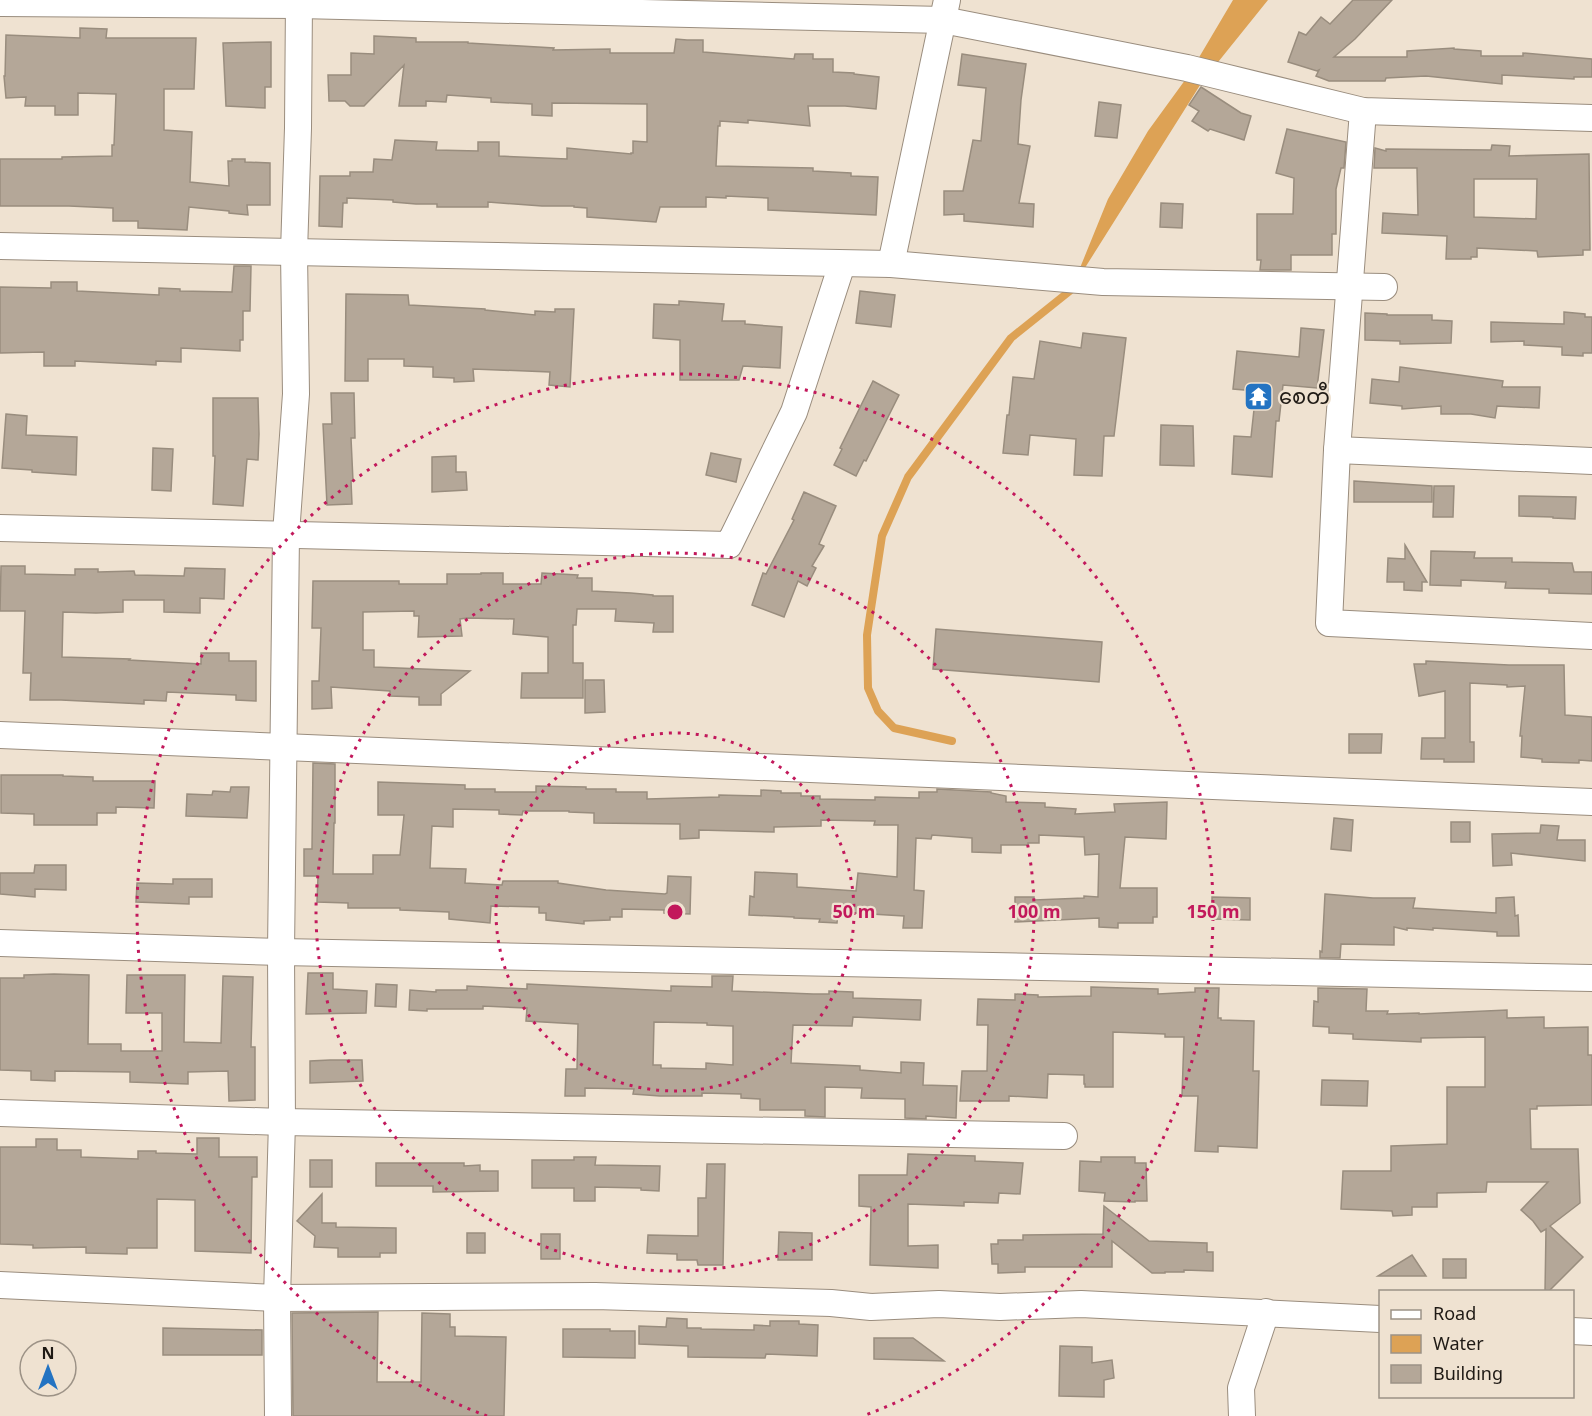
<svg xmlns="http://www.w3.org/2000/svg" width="1592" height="1416" font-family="'Noto Sans','Noto Sans Myanmar',sans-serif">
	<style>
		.water { fill: #dda255 }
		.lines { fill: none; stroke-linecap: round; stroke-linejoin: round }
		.stream { stroke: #dda255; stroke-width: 8 }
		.building { fill: #b4a798; stroke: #998d7e; stroke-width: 1.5; fill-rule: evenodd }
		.street-casing { stroke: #9a8d7e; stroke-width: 28 }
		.street { stroke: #fff; stroke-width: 26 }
		.ring { fill: none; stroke: #c2185b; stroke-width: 3; stroke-dasharray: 3 6 }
		.labels { text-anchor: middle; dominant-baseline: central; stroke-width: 4.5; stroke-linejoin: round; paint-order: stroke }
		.poi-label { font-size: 21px; fill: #1f1a15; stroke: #efe2d1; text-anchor: start }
		.centre { fill: #c2185b; stroke: #efe2d1; stroke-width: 3 }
		.ring-label { font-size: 18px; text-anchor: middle; font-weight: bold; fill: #c2185b; stroke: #efe2d1; stroke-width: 4.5; stroke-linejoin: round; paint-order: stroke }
	</style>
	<rect width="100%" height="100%" fill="#efe2d1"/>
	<polygon class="water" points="1233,0 1268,0 1202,82 1071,290 1108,199 1148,131 1188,76"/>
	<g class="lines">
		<polyline class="stream" points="952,741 894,728 878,711 868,688 867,635 882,536 908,477 1011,338 1071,290 1073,285"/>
	</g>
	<g class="building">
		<polygon points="1353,0 1392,0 1355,39 1334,57 1407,57 1407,51 1454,48 1454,49 1481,51 1481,56 1523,56 1523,53 1592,59 1592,77 1574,77 1574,79 1502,75 1502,84 1426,76 1386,78 1385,81 1329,81 1316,76 1319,70 1317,71 1288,62 1299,32 1306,35 1321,17 1330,24"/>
		<polygon points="80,28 107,29 106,38 196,38 194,89 164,89 164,130 192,132 190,182 229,186 228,161 232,161 232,159 245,159 245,162 270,163 270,205 247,205 248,215 229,213 229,211 189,207 187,230 138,228 138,221 113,221 113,208 69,206 0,206 0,159 62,159 62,157 112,156 112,145 114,145 116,94 78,93 78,115 55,115 55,106 25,106 26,97 6,98 4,76 5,76 6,35 80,38"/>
		<polygon points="374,36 416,38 416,42 468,42 468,43 554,48 553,50 610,49 610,53 674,53 676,39 687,40 703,40 703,52 794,59 795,54 813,54 813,59 833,59 833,72 854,73 854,74 879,77 876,109 845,106 808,106 810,126 748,120 748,123 720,121 720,126 718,126 716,166 813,168 813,171 851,173 851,176 878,177 876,215 768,210 768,198 726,196 726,198 706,197 706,207 660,207 656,222 587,217 587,208 574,207 574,206 542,206 488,202 488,207 437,207 437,204 416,204 393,202 393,200 347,198 347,203 343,203 342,227 319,226 320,176 350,176 350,172 373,172 374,159 392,160 395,140 437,142 436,150 478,151 478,142 499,142 499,156 567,159 567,148 631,154 631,153 633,153 633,141 647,142 647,104 552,103 552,116 532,115 532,104 491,102 491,98 447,95 446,102 426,101 426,106 399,106 404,65 364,106 350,106 345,101 329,101 328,75 351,75 351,53 374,54"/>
		<polygon points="271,42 271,87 265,87 265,108 226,106 223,43"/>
		<polygon points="962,54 1026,64 1021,100 1018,144 1030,146 1019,203 1034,204 1033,227 964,221 964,214 944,215 944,191 963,191 973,140 981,141 986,88 958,85"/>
		<polygon points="1201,87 1241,113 1251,116 1244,140 1210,129 1208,131 1192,121 1199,111 1189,105"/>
		<polygon points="1099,102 1121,105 1117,138 1095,136"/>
		<polygon points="1287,129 1346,142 1344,168 1341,168 1336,189 1336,234 1332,234 1332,255 1291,255 1291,270 1260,270 1261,260 1257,260 1257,214 1293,214 1294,178 1276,173"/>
		<path d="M 1492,145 L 1510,146 L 1509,156 L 1589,154 L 1590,250 L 1583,250 L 1583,255 L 1538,257 L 1537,251 L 1477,248 L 1477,257 L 1471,257 L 1471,259 L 1446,259 L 1447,236 L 1382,233 L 1383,213 L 1418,215 L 1417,168 L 1374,168 L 1375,148 L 1386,151 L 1386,149 L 1491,150 ZM 1474,179 L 1537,179 L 1536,219 L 1474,217 Z"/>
		<polygon points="1161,203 1183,204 1182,228 1160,227"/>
		<polygon points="234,266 251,266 250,311 243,311 243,340 240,340 240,351 181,348 181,362 156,361 156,365 75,361 75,366 44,366 44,352 0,353 0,287 51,288 51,282 77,282 77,291 159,295 159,288 180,289 180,291 232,292"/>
		<polygon points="860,291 895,295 891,327 856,323"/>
		<polygon points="346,294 408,295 409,305 485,309 485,310 535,315 535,311 555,312 555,309 574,309 570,387 549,385 550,372 473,369 474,381 454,382 454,378 433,377 433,367 404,366 404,359 368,359 368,381 345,381"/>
		<polygon points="679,301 724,304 722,321 745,321 745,324 782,327 780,368 743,366 739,380 680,380 680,340 653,338 654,304 679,305"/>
		<polygon points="1564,312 1585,314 1585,317 1592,317 1592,353 1583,353 1583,356 1562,355 1562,347 1524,345 1524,341 1491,342 1491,322 1564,324"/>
		<polygon points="1365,313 1387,314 1387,315 1432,315 1432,320 1452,321 1451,343 1400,344 1400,341 1365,340"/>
		<polygon points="1301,328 1324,330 1317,388 1283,385 1279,421 1276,421 1272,477 1232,474 1234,436 1251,437 1256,391 1233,389 1237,351 1299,357"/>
		<polygon points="1083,333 1126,338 1114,436 1104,436 1102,476 1074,475 1076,439 1030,435 1028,455 1003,453 1007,415 1009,415 1013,377 1034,379 1040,341 1081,348"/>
		<polygon points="1400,367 1503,381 1502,387 1540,387 1539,408 1497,406 1495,418 1471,414 1441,414 1441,406 1402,409 1402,406 1370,403 1372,379 1399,382"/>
		<polygon points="873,381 899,395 866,461 864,460 856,476 834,465 842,449 840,448"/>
		<polygon points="331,393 354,393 355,438 351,438 353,481 351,481 352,504 327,505 323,424 332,424"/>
		<polygon points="213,398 258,398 259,434 258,460 247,459 243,506 213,504 215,456 213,456"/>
		<polygon points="6,414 27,416 26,435 77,437 76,475 32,472 32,470 2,468"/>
		<polygon points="1161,425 1193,426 1194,466 1160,465"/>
		<polygon points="153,448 173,449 171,491 152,490"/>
		<polygon points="711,453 741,459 736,482 706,475"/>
		<polygon points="456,456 456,472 466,472 467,490 432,492 432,457"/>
		<polygon points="1354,481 1432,486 1432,502 1354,502"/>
		<polygon points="1434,486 1454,486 1453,517 1433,517"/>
		<polygon points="804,492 836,506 819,544 824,546 812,566 816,568 807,586 798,581 784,617 752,605 763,573 766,574 794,520 792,519"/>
		<polygon points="1519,496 1576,497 1575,519 1553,518 1553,517 1519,516"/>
		<polygon points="1405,545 1427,582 1422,582 1422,591 1404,590 1404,582 1387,582 1388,558 1405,559"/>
		<polygon points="1431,551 1475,552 1474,558 1512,558 1512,562 1572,563 1574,572 1592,572 1592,594 1549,593 1549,589 1505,588 1506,582 1461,580 1461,586 1430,585"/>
		<polygon points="1,566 25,566 25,574 75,575 75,569 98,569 98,572 134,571 135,575 184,576 185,568 225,569 224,599 200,598 200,613 164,612 164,600 123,600 123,612 96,613 63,612 62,657 130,659 129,660 201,664 201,653 229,653 229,661 256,661 256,701 236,700 236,695 167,692 166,701 144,700 144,704 61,700 30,700 31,673 23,673 25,611 0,611"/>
		<polygon points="481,573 503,573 503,584 541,584 542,573 578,575 577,578 592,578 592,591 631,593 653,595 653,596 673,596 673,632 653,632 654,623 615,621 616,609 577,609 576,625 573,625 573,663 583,663 583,698 521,698 522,673 548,673 548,637 513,634 514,619 467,618 460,619 462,636 418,637 419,616 414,616 414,611 363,612 363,650 374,650 374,667 470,671 441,694 441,705 419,705 419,697 390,696 390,691 331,687 332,708 312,709 312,681 319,681 321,628 312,628 313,581 399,581 399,584 447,584 447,574 481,574"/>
		<polygon points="936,629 1102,642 1099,682 933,669"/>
		<polygon points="1426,661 1509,665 1564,665 1565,715 1592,717 1592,761 1579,760 1579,763 1542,762 1542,759 1521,757 1522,736 1520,736 1525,686 1507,687 1507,685 1470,683 1470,742 1474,742 1474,762 1444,762 1444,759 1421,759 1422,738 1445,738 1445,691 1419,696 1414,664 1426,664"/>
		<polygon points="585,680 604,680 605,712 585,713"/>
		<polygon points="1349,734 1382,734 1381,753 1349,753"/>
		<polygon points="313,763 335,764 335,823 334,823 333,874 373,874 373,855 400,855 404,815 378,815 378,782 465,785 465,789 495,789 495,792 536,792 536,786 586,787 586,789 616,789 616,792 647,792 647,799 719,797 719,795 761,796 761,790 781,791 781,793 801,793 801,796 820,796 820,799 875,800 875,797 919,798 919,792 937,792 937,789 991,792 991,793 1006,796 1006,802 1045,803 1045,807 1076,809 1075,814 1115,812 1114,804 1167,802 1166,839 1125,837 1120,888 1157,888 1157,917 1153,917 1153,923 1118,923 1118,928 1099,927 1099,918 1015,922 1015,897 1034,897 1034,900 1084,898 1084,896 1098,897 1099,854 1085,855 1084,837 1039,835 1039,843 1028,843 1028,845 1001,845 1001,853 972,852 972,838 932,835 931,839 916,838 914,890 924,891 922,928 903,928 904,916 838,912 837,923 819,922 820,919 794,918 794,917 749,915 750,896 754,897 755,872 797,874 797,887 856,891 858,873 897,877 898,825 874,825 875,821 821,820 821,826 774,827 774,832 699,830 699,838 680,839 680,824 594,823 594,813 569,812 569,811 523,811 522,815 499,814 499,810 453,809 453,827 432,826 430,868 466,869 465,883 502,885 503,881 558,881 558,883 606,890 665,894 667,893 668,876 691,877 690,914 664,913 664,910 622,909 622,917 610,917 610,920 584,921 584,924 546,920 546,913 539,913 539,907 491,906 490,923 449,919 449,912 400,910 400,908 348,908 348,903 317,902 318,876 304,876 304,849 312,849"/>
		<polygon points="1,775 63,775 63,776 93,777 93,781 155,781 154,808 116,807 116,813 97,813 97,825 34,825 34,814 1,813"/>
		<polygon points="231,787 249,787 247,818 186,816 187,794 212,795 213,791 230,792"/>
		<polygon points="1334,818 1353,820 1351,851 1331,849"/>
		<rect x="1451" y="822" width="19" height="20"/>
		<polygon points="1541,825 1559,826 1557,840 1585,840 1585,861 1511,853 1512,865 1493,866 1492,834 1540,833"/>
		<polygon points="35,865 66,865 66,890 35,889 35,897 0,894 0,873 34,873"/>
		<polygon points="173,879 212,879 212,897 189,897 189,904 136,902 137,883 173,884"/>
		<polygon points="1325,894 1373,898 1415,898 1413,908 1496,913 1496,898 1514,897 1515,916 1518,915 1519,936 1497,936 1497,932 1433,928 1433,930 1407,928 1407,930 1394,927 1394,945 1341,944 1340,958 1320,958 1320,951 1322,952"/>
		<polygon points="1212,897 1250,898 1250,920 1212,919"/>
		<polygon points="308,973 333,973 333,989 367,991 366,1013 306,1014"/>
		<polygon points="54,974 89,975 88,1044 121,1044 121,1051 162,1051 162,1013 126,1013 127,975 185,975 184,1042 221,1043 223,976 253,977 251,1047 255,1047 255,1100 229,1101 228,1071 188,1072 188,1084 130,1082 130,1072 55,1071 55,1081 31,1080 31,1071 0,1070 0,978 24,978 24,975"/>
		<path d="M 712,976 L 733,976 L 732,991 L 813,994 L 829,994 L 829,991 L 853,992 L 853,998 L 921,1000 L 920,1020 L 853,1017 L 852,1026 L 793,1025 L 791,1063 L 860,1066 L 860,1070 L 901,1073 L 901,1062 L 924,1063 L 923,1085 L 957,1086 L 956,1118 L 926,1116 L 926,1119 L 905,1118 L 905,1099 L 861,1098 L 862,1088 L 825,1087 L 825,1117 L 805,1116 L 805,1110 L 760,1110 L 760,1099 L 741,1098 L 741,1094 L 702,1093 L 702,1096 L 660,1096 L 633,1094 L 634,1089 L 585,1088 L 585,1096 L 565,1096 L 566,1069 L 577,1069 L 578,1024 L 526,1021 L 527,1008 L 483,1006 L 483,1009 L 427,1009 L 427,1011 L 409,1010 L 410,990 L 436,992 L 436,990 L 467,990 L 467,986 L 527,989 L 527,984 L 671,991 L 671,986 L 712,987 ZM 654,1022 L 707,1023 L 707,1025 L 733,1026 L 733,1065 L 706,1063 L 706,1069 L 661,1068 L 661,1065 L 653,1065 Z"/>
		<polygon points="376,984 397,985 396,1007 375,1006"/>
		<polygon points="1091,987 1158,989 1158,994 1195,992 1195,988 1219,988 1218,1018 1221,1018 1221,1020 1254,1021 1253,1071 1259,1071 1257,1148 1218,1146 1218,1152 1195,1151 1198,1096 1182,1096 1184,1037 1165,1037 1165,1034 1113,1032 1113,1087 1085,1087 1085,1084 1084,1084 1084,1075 1048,1074 1047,1098 1009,1096 1009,1101 960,1101 962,1071 987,1071 988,1025 977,1025 978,999 1015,1000 1015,994 1038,995 1038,997 1091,996"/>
		<polygon points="1318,988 1367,989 1366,1011 1388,1011 1387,1014 1419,1013 1419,1014 1507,1010 1507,1018 1544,1017 1544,1028 1588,1027 1588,1055 1592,1055 1592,1105 1537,1106 1537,1109 1530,1109 1531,1149 1578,1149 1580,1203 1550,1226 1583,1257 1548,1292 1545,1292 1546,1229 1541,1232 1533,1221 1521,1210 1548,1182 1487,1182 1486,1192 1437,1193 1437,1207 1412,1207 1412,1215 1393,1216 1392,1211 1341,1209 1343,1171 1391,1171 1391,1146 1447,1144 1447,1087 1485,1087 1485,1037 1421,1038 1421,1042 1353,1039 1353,1034 1329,1033 1329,1027 1313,1026 1314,1001 1318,1002"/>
		<polygon points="330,1060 362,1060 363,1081 310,1083 310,1061"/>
		<polygon points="1322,1080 1368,1081 1367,1106 1321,1105"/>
		<polygon points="197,1138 219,1138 219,1157 257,1157 257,1177 252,1177 251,1253 195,1251 195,1200 157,1199 157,1248 127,1248 127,1254 86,1253 86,1247 33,1248 33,1245 0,1244 0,1147 36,1147 36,1139 57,1139 57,1150 81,1150 81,1157 138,1159 138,1151 156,1151 156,1153 197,1154"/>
		<polygon points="908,1154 975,1156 975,1161 1023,1163 1020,1194 999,1193 998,1203 964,1202 964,1206 908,1204 908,1246 938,1245 938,1268 870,1265 871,1207 859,1206 859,1175 907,1175"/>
		<polygon points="574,1157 596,1157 595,1165 660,1166 659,1191 641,1190 641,1188 595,1187 595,1201 574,1201 574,1188 532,1188 532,1160 574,1160"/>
		<polygon points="1101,1157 1135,1157 1135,1163 1146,1163 1147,1201 1135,1201 1135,1202 1104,1201 1105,1193 1079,1191 1080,1161 1101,1162"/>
		<rect x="310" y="1160" width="22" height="27"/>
		<polygon points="376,1163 464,1163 464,1166 480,1165 480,1171 498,1171 498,1191 433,1192 433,1186 376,1186"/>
		<polygon points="707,1164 725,1164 723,1265 698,1265 697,1260 677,1260 677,1254 647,1253 648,1235 698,1236 698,1198 706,1198"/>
		<polygon points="322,1194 322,1223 336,1223 336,1227 396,1228 396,1253 380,1253 380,1257 338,1257 338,1248 314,1247 315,1236 297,1221"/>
		<polygon points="1104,1206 1149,1241 1207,1243 1207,1252 1213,1252 1213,1271 1184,1270 1184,1272 1165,1272 1165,1273 1152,1273 1112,1241 1112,1267 1025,1267 1025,1272 998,1273 998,1264 992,1264 991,1244 998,1244 998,1240 1023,1240 1023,1235 1103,1234"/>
		<polygon points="779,1232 812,1233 812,1260 778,1260"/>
		<rect x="467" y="1233" width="18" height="20"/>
		<rect x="541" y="1234" width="19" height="25"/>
		<polygon points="1412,1255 1426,1276 1378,1276"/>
		<rect x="1443" y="1259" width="23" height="19"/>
		<polygon points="378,1312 377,1382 421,1382 422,1313 450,1314 450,1327 455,1327 455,1336 506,1337 504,1416 293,1416 292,1313"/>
		<polygon points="667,1318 687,1319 687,1328 701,1328 701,1329 754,1330 754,1325 770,1326 770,1321 799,1321 799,1324 818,1325 817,1356 766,1354 765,1358 688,1357 688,1346 639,1344 639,1326 666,1327"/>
		<polygon points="163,1328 262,1330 262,1355 163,1355"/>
		<polygon points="563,1329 610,1329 610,1331 635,1331 635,1358 563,1357"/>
		<polygon points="874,1338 913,1338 944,1361 874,1359"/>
		<polygon points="1060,1346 1092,1347 1092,1363 1112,1360 1114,1378 1104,1380 1104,1397 1059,1396"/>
	</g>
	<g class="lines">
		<defs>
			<g id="street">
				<polyline points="0,3 299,5 943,20 1187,68 1363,111 1592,118"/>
				<polyline points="1363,111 1337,450 1329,623 1592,636"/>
				<polyline points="0,246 891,264 1103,282 1384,287"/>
				<polyline points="891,264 947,0"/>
				<polyline points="1337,450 1592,461"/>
				<polyline points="0,528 729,545 794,412 842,264"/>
				<polyline points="0,735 1592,802"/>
				<polyline points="0,943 281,952 1592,978"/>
				<polyline points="0,1113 282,1122 1064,1136"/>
				<polyline points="0,1285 277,1298 595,1296 831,1303 871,1307 939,1304 1000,1307 1081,1304 1380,1319"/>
				<polyline points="1572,1331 1592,1332"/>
				<polyline points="278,1416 277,1298 282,1122 281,952 286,534 296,394 294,252 298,128 299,0"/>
				<polyline points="1242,1416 1241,1388 1266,1312"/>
			</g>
		</defs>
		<use href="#street" class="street-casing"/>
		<use href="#street" class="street"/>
	</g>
	<g class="ring">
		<circle cx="675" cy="912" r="179"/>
		<circle cx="675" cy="912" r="359"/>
		<path d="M487 1416A538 538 0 1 1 863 1416"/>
	</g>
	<defs>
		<symbol id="temple-square" viewBox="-11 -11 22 22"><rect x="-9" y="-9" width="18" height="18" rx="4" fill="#2373c2" stroke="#efe2d1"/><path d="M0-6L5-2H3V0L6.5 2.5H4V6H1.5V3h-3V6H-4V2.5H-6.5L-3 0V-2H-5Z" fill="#fff"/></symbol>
	</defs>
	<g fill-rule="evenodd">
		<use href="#temple-square" x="1242" y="380" width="33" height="33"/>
	</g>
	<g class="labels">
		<g class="poi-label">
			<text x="1279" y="396">စေတီ</text>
		</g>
	</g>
	<circle cx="675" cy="912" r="9" class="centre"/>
	<g class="ring-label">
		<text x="854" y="918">50 m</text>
		<text x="1034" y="918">100 m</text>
		<text x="1213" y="918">150 m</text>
	</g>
	<rect x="1379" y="1290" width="195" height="108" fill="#efe2d1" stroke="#9c9286" stroke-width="1.5"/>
	<rect x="1391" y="1310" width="30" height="9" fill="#ffffff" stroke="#9c9286" stroke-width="1.5"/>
	<text x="1433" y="1320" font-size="18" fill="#1f1a15">Road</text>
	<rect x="1391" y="1335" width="30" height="18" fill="#dda255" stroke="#9c9286" stroke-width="1.5"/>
	<text x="1433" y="1350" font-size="18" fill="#1f1a15">Water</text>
	<rect x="1391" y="1365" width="30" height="18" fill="#b4a798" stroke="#9c9286" stroke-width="1.5"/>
	<text x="1433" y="1380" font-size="18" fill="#1f1a15">Building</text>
	<g transform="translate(48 1368)"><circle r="28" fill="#efe2d1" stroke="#9c9286" stroke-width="1.5"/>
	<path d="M0-4.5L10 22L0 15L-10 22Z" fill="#2373c2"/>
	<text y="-9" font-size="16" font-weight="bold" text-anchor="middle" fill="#1f1a15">N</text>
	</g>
</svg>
